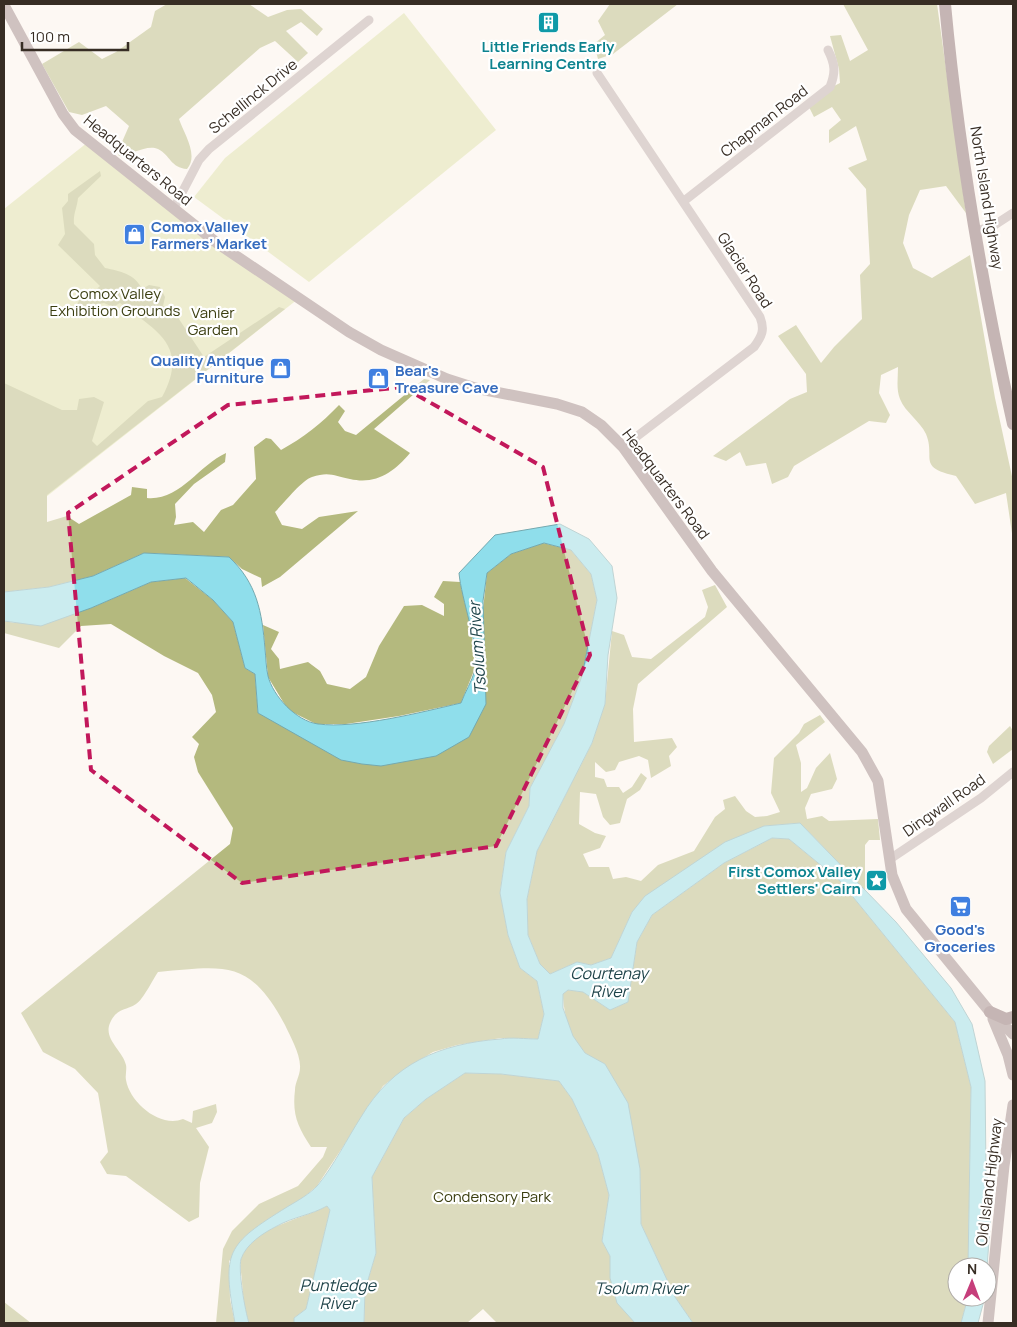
<svg xmlns="http://www.w3.org/2000/svg" width="1017" height="1327" font-family="Manrope,sans-serif">
	<style>
		.green { fill: #dbe1a6 }
		.forest { fill: #b4b97e }
		.water { fill: #8fdeeb; stroke: #75a9af }
		.lines { fill: none; stroke-linecap: round; stroke-linejoin: round }
		.minor { stroke: #b8a8a9; stroke-width: 9 }
		.secondary { stroke: #988083; stroke-width: 11 }
		.primary { stroke: #816568; stroke-width: 12 }
		.marked { fill: none; stroke: #c2185b; stroke-width: 4; stroke-dasharray: 10 6; stroke-linejoin: round }
		.labels { text-anchor: middle; dominant-baseline: central; stroke-width: 4.5; stroke-linejoin: round; paint-order: stroke }
		.culture-label { font-size: 15px; font-weight: bold; fill: #0d838f; stroke: #fff }
		.street-label { font-size: 15px; fill: #372d24; stroke: #fff }
		.shop-label { font-size: 15px; font-weight: bold; fill: #366cbe; stroke: #fff; text-anchor: start }
		.park-label { font-size: 15px; fill: #3b3e10; stroke: #fff }
		.water-label { font-size: 16px; font-style: italic; fill: #1f444a; stroke: #fff }
	</style>
	<rect width="100%" height="100%" fill="#fdf8f3"/>
	<g class="green">
		<polygon points="404,13 496,130 309,282 194,197 225,158"/>
		<polygon points="88,142 298,299 4,530 4,209"/>
	</g>
	<g class="forest">
		<path d="M 167,4 L 249,4 L 268,17 L 287,10 L 301,9 L 323,29 L 317,36 L 301,22 L 286,31 L 308,53 L 298,62 L 275,41 L 260,48 L 179,119 C 184,134 199,155 187,169 C 171,168 170,155 158,149 C 147,144 131,155 119,156 L 115,148 L 122,142 L 129,126 L 106,106 L 82,115 L 69,112 L 42,64 L 79,42 L 102,59 L 116,52 L 151,27 L 155,11 Z"/>
		<polygon points="610,4 678,4 613,54 598,59 594,44 605,35 598,21"/>
		<path d="M 843,4 L 937,4 L 966,213 L 946,186 L 920,190 L 909,215 L 903,243 L 913,268 L 932,278 L 970,255 L 995,398 L 1013,481 L 1013,540 L 1006,493 L 975,504 L 956,476 C 916,467 936,458 926,434 C 920,421 905,412 900,399 C 896,389 898,378 898,367 L 881,375 L 879,393 L 890,415 L 886,423 L 869,421 L 794,466 L 788,477 L 772,484 L 766,463 L 746,466 L 740,452 L 726,461 L 713,456 L 790,399 L 807,392 L 806,374 L 778,336 L 796,325 L 821,363 L 834,347 L 862,319 L 860,275 L 870,264 L 866,189 L 848,168 L 867,160 L 856,126 L 829,143 L 829,130 L 841,120 L 832,107 L 814,117 L 809,107 L 828,89 L 840,83 L 839,69 L 830,36 L 841,35 L 850,61 L 868,50 Z"/>
		<path d="M 100,171 L 101,176 L 78,198 C 77,208 73,214 74,224 L 94,244 L 95,255 L 105,268 C 120,271 135,274 142,289 L 149,285 L 160,287 L 165,297 L 163,306 L 175,313 L 204,357 L 279,307 L 285,309 L 47,495 L 47,522 L 67,516 L 79,524 L 131,495 L 132,487 L 147,489 L 147,498 C 180,501 199,465 226,453 L 225,462 L 194,484 L 175,504 L 176,517 L 174,525 L 193,522 L 204,532 L 221,510 L 233,505 L 256,479 L 254,447 L 266,438 L 271,439 L 281,450 C 303,438 322,423 339,405 L 345,411 L 338,422 L 345,431 L 356,435 L 424,379 L 430,380 L 374,429 L 410,453 C 394,472 376,485 350,479 C 335,476 329,471 312,477 C 302,480 284,503 275,512 L 282,525 L 302,529 L 319,517 L 358,511 L 280,577 L 262,587 L 261,578 L 242,569 L 229,557 L 144,553 L 93,576 L 49,587 L 4,592 L 4,383 L 62,410 L 77,410 L 79,399 L 94,397 L 104,402 L 92,441 L 97,446 L 148,401 L 162,397 C 190,345 156,331 120,303 L 113,307 L 104,303 L 98,304 L 91,315 L 84,313 L 77,304 L 82,296 L 92,293 L 100,286 L 58,245 L 65,234 L 62,208 L 68,201 L 68,194 Z"/>
		<path d="M 543,543 L 571,550 L 591,574 L 597,600 L 582,676 L 564,724 L 530,788 L 529,806 L 506,852 L 500,892 L 508,935 L 520,968 L 537,981 L 544,1014 L 538,1039 L 501,1038 L 457,1045 L 433,1052 L 405,1069 L 383,1086 L 317,1186 L 229,1261 L 230,1299 L 235,1323 L 216,1323 L 223,1249 L 232,1231 L 259,1204 L 298,1186 L 323,1157 L 327,1147 L 311,1147 C 298,1127 292,1115 295,1090 C 295,1083 300,1075 300,1068 C 301,1055 290,1036 285,1025 C 250,959 226,966 158,972 C 153,979 143,1000 136,1004 C 126,1011 117,1007 110,1023 C 103,1039 123,1051 126,1065 C 127,1070 125,1075 126,1080 C 130,1103 160,1128 183,1119 L 192,1123 L 193,1111 L 216,1104 L 217,1112 L 212,1123 L 196,1128 L 209,1147 L 200,1183 L 199,1217 L 189,1222 L 126,1176 L 107,1174 L 100,1162 L 108,1152 L 98,1093 L 75,1069 L 43,1052 L 21,1013 L 230,844 L 233,828 L 198,772 L 194,757 L 199,744 L 192,737 L 216,712 L 212,695 L 198,673 L 164,656 L 111,624 L 81,626 L 59,648 L 4,633 L 4,621 L 15,623 L 91,608 L 151,582 L 185,578 L 213,600 L 233,622 L 245,668 L 255,674 L 258,713 L 362,764 L 366,764 L 469,737 L 487,573 L 511,554 Z"/>
		<polygon points="443,581 460,582 471,628 475,668 461,703 399,716 346,724 316,724 288,710 268,677 263,625 279,632 271,649 279,659 280,669 308,662 320,671 327,684 350,689 366,677 379,646 404,606 422,605 444,616 444,604 434,597"/>
		<polygon points="715,585 727,607 638,684 633,709 634,742 672,738 677,747 669,756 671,766 651,778 648,760 639,756 619,762 615,770 606,772 595,762 595,777 604,779 607,787 619,787 623,793 632,787 641,773 647,778 640,790 627,799 620,823 610,825 603,817 596,794 580,792 579,824 595,833 606,836 600,848 583,854 589,867 609,867 613,879 626,877 641,881 658,865 694,851 715,817 725,809 723,800 735,796 746,811 755,817 767,816 780,812 771,793 774,758 799,733 804,724 820,715 825,722 796,745 801,763 801,792 807,788 816,768 830,753 837,779 832,789 811,794 805,808 807,819 822,816 829,821 878,819 880,840 869,840 865,845 865,890 800,823 764,826 632,912 611,958 591,965 577,962 550,974 540,964 528,935 527,899 537,851 592,743 605,703 612,631 624,635 632,657 651,659 705,617 708,607 702,590"/>
		<polygon points="1010,726 1013,731 1013,749 993,764 987,752 989,746"/>
		<path d="M 772,838 L 789,839 L 840,881 L 955,1022 L 971,1087 L 968,1267 L 957,1267 L 957,1297 L 968,1297 L 961,1323 L 693,1323 L 675,1297 L 641,1224 L 640,1169 L 605,1064 C 599,1061 589,1057 584,1052 C 570,1038 563,1013 563,993 L 568,990 L 583,992 L 610,1010 L 628,1002 L 637,942 L 652,915 L 724,863 Z"/>
		<polygon points="465,1073 501,1074 559,1081 572,1099 598,1154 609,1195 602,1241 610,1256 610,1278 635,1323 497,1323 483,1309 467,1323 364,1323 365,1290 376,1253 372,1177 404,1118 426,1099"/>
		<path d="M 327,1206 L 330,1210 L 306,1309 L 294,1318 L 294,1323 L 249,1323 C 244,1309 243,1296 242,1282 C 242,1275 239,1265 241,1259 C 251,1227 301,1220 327,1206 Z"/>
		<polygon points="4,1302 31,1323 4,1323"/>
	</g>
	<g class="water">
		<path d="M 560,524 L 589,539 L 612,566 L 617,598 L 608,655 L 605,704 L 592,743 L 537,851 L 527,899 L 528,935 L 540,964 L 550,974 L 577,962 L 591,965 L 611,958 L 632,912 L 645,896 L 725,842 L 764,826 L 800,823 L 896,922 L 951,988 L 972,1024 L 985,1081 L 986,1172 L 992,1198 L 987,1268 L 968,1267 L 971,1087 L 955,1022 L 840,881 L 789,839 L 772,838 L 724,863 L 652,915 L 637,942 L 628,1002 L 610,1010 L 583,992 L 568,990 L 563,994 L 563,1008 L 573,1036 L 585,1053 L 605,1064 L 628,1103 L 640,1169 L 641,1224 L 675,1297 L 693,1323 L 635,1323 L 617,1303 L 610,1278 L 610,1256 L 602,1241 L 609,1195 L 598,1154 L 572,1099 L 559,1081 L 501,1074 L 465,1073 L 426,1099 L 404,1118 L 372,1177 L 376,1253 L 365,1290 L 364,1323 L 294,1323 L 294,1318 L 306,1309 L 330,1210 L 327,1206 C 311,1215 293,1217 277,1226 C 263,1233 246,1244 241,1259 C 238,1270 245,1311 249,1323 L 235,1323 C 222,1251 226,1245 287,1207 C 297,1201 310,1194 318,1185 C 334,1165 347,1139 361,1117 C 393,1063 439,1044 500,1039 C 512,1037 525,1039 538,1039 L 544,1014 L 537,981 L 520,968 L 508,935 L 500,893 L 506,852 L 529,806 L 530,788 L 564,724 L 582,676 L 597,600 L 591,574 L 571,550 L 544,543 L 511,554 L 487,573 L 483,601 L 486,704 L 469,737 L 436,756 L 381,766 L 362,764 L 341,760 L 258,713 L 255,674 L 245,668 L 233,622 L 213,600 L 186,578 L 151,582 L 91,608 L 41,626 L 4,621 L 4,592 L 49,587 L 93,576 L 144,553 L 229,557 C 257,583 262,612 265,649 C 266,658 266,668 268,676 C 273,696 296,721 318,724 C 356,729 422,712 461,703 C 465,692 472,681 475,670 C 480,649 461,598 459,573 L 495,535 Z"/>
		<polygon points="968,1297 985,1297 978,1323 961,1323"/>
	</g>
	<g class="lines">
		<g class="minor">
			<path d="M 597,73 L 760,317 C 765,330 762,336 754,347 L 623,447"/>
			<path d="M 684,201 L 830,87 C 836,72 835,64 828,50"/>
			<polyline points="174,208 199,160 209,149 369,20"/>
			<polyline points="976,231 993,226 1013,213"/>
			<polyline points="890,859 981,798 1013,772"/>
		</g>
		<g class="secondary">
			<polyline points="4,5 63,114 75,130 217,243 349,332 381,350 447,379 475,388 557,404 582,412 601,425 623,447 712,571 862,752 878,781 892,875 906,909 990,1012 1013,1034"/>
			<polyline points="993,1019 1008,1055 1013,1075"/>
			<polyline points="988,1323 1004,1166 1013,1105"/>
		</g>
		<g class="primary">
			<path d="M 945,4 C 958,145 982,286 1013,424"/>
			<polyline points="990,1012 1006,1019 1013,1017"/>
		</g>
	</g>
	<path d="M0 0H1017V1327H0ZM 403,387 L 543,467 L 590,655 L 496,846 L 242,883 L 91,770 L 68,513 L 228,405 Z" fill="#fdf8f3" fill-opacity=".55" fill-rule="evenodd"/>
	<path class="marked" d="M 403,387 L 543,467 L 590,655 L 496,846 L 242,883 L 91,770 L 68,513 L 228,405 Z"/>
	<defs>
		<symbol id="building-square" viewBox="-11 -11 22 22"><rect x="-9" y="-9" width="18" height="18" rx="4" fill="#0f9aa8" stroke="#fff"/><path d="M-4-6H4V6H1V3H-1V6H-4ZM-2.5-4.3h1.7v1.8h-1.7ZM.8-4.3h1.7v1.8H.8ZM-2.5-1h1.7V.8h-1.7ZM.8-1h1.7V.8H.8Z" fill="#fff"/></symbol>
		<symbol id="shop-square" viewBox="-11 -11 22 22"><rect x="-9" y="-9" width="18" height="18" rx="4" fill="#3f7fe0" stroke="#fff"/><path d="M-5-2.5h2.3a2.7 3.5 0 0 1 5.4 0H5L5.5 6h-11ZM-1.5-2.5h3a1.5 2.3 0 0 0-3 0Z" fill="#fff"/></symbol>
		<symbol id="sight-square" viewBox="-11 -11 22 22"><rect x="-9" y="-9" width="18" height="18" rx="4" fill="#0f9aa8" stroke="#fff"/><path d="M0-6L1.8-2.2L6-1.7L2.9 1.2L3.7 5.4L0 3.3L-3.7 5.4L-2.9 1.2L-6-1.7L-1.8-2.2Z" fill="#fff"/></symbol>
		<symbol id="supermarket-square" viewBox="-11 -11 22 22"><rect x="-9" y="-9" width="18" height="18" rx="4" fill="#3f7fe0" stroke="#fff"/><path d="M-6-5.5h2.5l.6 2H6L4.5 2H-2.5L-4.4-4H-6ZM-1.5 3.2a1.3 1.3 0 1 0 .1 0ZM3 3.2a1.3 1.3 0 1 0 .1 0Z" fill="#fff"/></symbol>
	</defs>
	<g fill-rule="evenodd">
		<use href="#building-square" x="536" y="10" width="25" height="25"/>
		<use href="#shop-square" x="122" y="222" width="25" height="25"/>
		<use href="#shop-square" x="268" y="356" width="25" height="25"/>
		<use href="#shop-square" x="366" y="366" width="25" height="25"/>
		<use href="#sight-square" x="864" y="868" width="25" height="25"/>
		<use href="#supermarket-square" x="948" y="894" width="25" height="25"/>
	</g>
	<g class="labels">
		<g class="culture-label">
			<text x="548" y="46">Little Friends Early<tspan x="548" dy="17">Learning Centre</tspan></text>
			<text x="861" y="871" text-anchor="end">First Comox Valley<tspan x="861" dy="17">Settlers' Cairn</tspan></text>
		</g>
		<g class="street-label">
			<text transform="translate(253 96) rotate(-39)">Schellinck Drive</text>
			<text transform="translate(764 121) rotate(-38)">Chapman Road</text>
			<text transform="translate(138 160) rotate(39)">Headquarters Road</text>
			<text transform="translate(987 198) rotate(81)">North Island Highway</text>
			<text transform="translate(745 270) rotate(57)">Glacier Road</text>
			<text transform="translate(666 484) rotate(53)">Headquarters Road</text>
			<text transform="translate(944 805) rotate(-35)">Dingwall Road</text>
			<text transform="translate(989 1182) rotate(-83)">Old Island Highway</text>
		</g>
		<g class="shop-label">
			<text x="151" y="226">Comox Valley<tspan x="151" dy="17">Farmers’ Market</tspan></text>
			<text x="264" y="360" text-anchor="end">Quality Antique<tspan x="264" dy="17">Furniture</tspan></text>
			<text x="395" y="370">Bear's<tspan x="395" dy="17">Treasure Cave</tspan></text>
			<text x="960" y="929" text-anchor="middle">Good's<tspan x="960" dy="17">Groceries</tspan></text>
		</g>
		<g class="park-label">
			<text x="115" y="293">Comox Valley<tspan x="115" dy="17">Exhibition Grounds</tspan></text>
			<text x="213" y="312">Vanier<tspan x="213" dy="17">Garden</tspan></text>
			<text x="492" y="1196">Condensory Park</text>
		</g>
		<g class="water-label">
			<text transform="translate(477 648) rotate(-94)">Tsolum River</text>
			<text x="609" y="973">Courtenay<tspan x="609" dy="18">River</tspan></text>
			<text x="338" y="1285">Puntledge<tspan x="338" dy="18">River</tspan></text>
			<text x="641" y="1288">Tsolum River</text>
		</g>
	</g>
	<rect width="1017" height="1327" fill="none" stroke="#372d24" stroke-width="10"/>
	<g transform="translate(972 1282) rotate(1)"><circle r="24" fill="#ffffff" stroke="#afaba7"/>
	<path d="M0-4L9 19L0 12L-9 19Z" fill="#c63e7b"/>
	<text y="-8" font-size="14" font-weight="bold" text-anchor="middle" fill="#372d24">N</text>
	</g>
	<path d="M22 42v8h106v-8" fill="none" stroke="#372d24" stroke-width="2.5"/>
	<text x="30" y="42" font-size="15" fill="#372d24" stroke="#ffffff" stroke-width="4" paint-order="stroke">100 m</text>
</svg>
